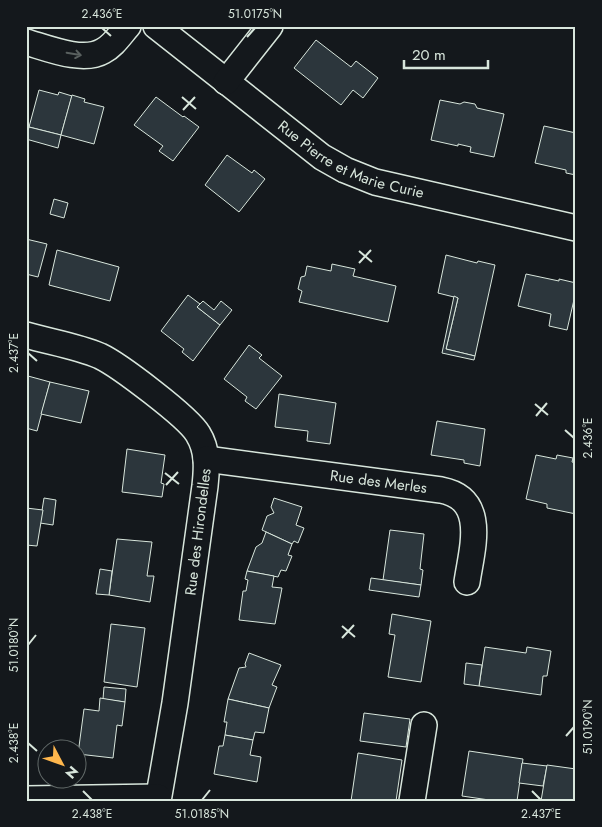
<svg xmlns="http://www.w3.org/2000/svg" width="602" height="827" font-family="Jost,sans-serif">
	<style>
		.building { fill: #2c363c; stroke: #d8e6dc }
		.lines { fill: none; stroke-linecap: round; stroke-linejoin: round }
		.minor-casing { stroke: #d8e6dc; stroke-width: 28 }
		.minor { stroke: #14181c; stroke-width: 25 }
		.oneway { stroke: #59605f }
		.ticks { fill: none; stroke: #d8e6dc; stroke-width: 2 }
		.labels { text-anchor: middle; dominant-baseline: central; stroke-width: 4; stroke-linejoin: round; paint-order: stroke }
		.street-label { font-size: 15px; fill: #d8e6dc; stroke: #14181c }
		.neatline { fill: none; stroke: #d8e6dc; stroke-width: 2 }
		.ticks-label { font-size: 12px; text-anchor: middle; fill: #d8e6dc }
	</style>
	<rect width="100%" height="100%" fill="#14181c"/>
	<g class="building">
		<polygon points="316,40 351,67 356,61 378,78 363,98 353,90 341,105 294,68"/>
		<polygon points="39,90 58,95 59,92 72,96 61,135 29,127"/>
		<polygon points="72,95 85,99 84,102 104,107 94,144 61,135"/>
		<polygon points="156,97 183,117 184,116 199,127 173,161 159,151 163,146 134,125"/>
		<polygon points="440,100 460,104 464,102 475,104 477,108 504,114 494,157 470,152 471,147 458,144 458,146 431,140"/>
		<polygon points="544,126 576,133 576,175 566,173 566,170 535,163"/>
		<polygon points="29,127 61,135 58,148 26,139"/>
		<polygon points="227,155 252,173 254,170 265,179 239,212 205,185"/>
		<polygon points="54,199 68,203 64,218 50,214"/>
		<polygon points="26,239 47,244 38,277 26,274"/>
		<polygon points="57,250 119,267 110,301 49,285"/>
		<polygon points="446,255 477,263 478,261 495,265 475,356 446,349 458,298 438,293"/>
		<polygon points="332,264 355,269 353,276 396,286 388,322 299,302 302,291 298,289 301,277 305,276 307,266 331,271"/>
		<polygon points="526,274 559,281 559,279 576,283 576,291 567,330 549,326 551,314 518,306"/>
		<polygon points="188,295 200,304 197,307 220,325 193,361 182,352 184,349 161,331"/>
		<polygon points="454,296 458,298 446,349 475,356 474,360 442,353"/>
		<polygon points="203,301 214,310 221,301 232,310 220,325 197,307"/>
		<polygon points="249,345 262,355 259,358 282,376 256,409 245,401 247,397 224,379"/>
		<polygon points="28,376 50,382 37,431 26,428 26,384"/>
		<polygon points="50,382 89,391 81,423 41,414"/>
		<polygon points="279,394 336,403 330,444 307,441 308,431 275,427"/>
		<polygon points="437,421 485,429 480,466 464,463 464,460 431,455"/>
		<polygon points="127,449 165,455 161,483 164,484 162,497 122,492"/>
		<polygon points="536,455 556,459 557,455 573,458 572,462 576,463 576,514 547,508 547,504 526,499"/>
		<polygon points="44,498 56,500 53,525 40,523"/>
		<polygon points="274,498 302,507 296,525 304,528 298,543 294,541 292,544 262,530 267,516 274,513 271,507"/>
		<polygon points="26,508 43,510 37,546 26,545"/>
		<polygon points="390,530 424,534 420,569 423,570 421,585 383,580"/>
		<polygon points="266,532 292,544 288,555 292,556 286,571 281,570 278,577 247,571 256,547 262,543"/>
		<polygon points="117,539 152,542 147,576 154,576 150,602 109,595"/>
		<polygon points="100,569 112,571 109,595 96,594"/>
		<polygon points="247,571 274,576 272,587 282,588 275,624 239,620 243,591 246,591 248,580 245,579"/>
		<polygon points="371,578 421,585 419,597 369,590"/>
		<polygon points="392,614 431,621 421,682 388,677 395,635 389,634"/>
		<polygon points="111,624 145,628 137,687 104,682"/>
		<polygon points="485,647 526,653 527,647 551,651 547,676 543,676 541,695 479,686"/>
		<polygon points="249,653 281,665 272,685 277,687 269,708 228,699 239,668 246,667 245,664"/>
		<polygon points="466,663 482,665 479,686 464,684"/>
		<polygon points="104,687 126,689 125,702 103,699"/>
		<polygon points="100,698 125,702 122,726 117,725 113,758 78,754 84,709 99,711"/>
		<polygon points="228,699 269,708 264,733 255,732 253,740 225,735 227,722 224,722"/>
		<polygon points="364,713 410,719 406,747 360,741"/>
		<polygon points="225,735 253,740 250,755 261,757 257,782 214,774 219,746 223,746"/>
		<polygon points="469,751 523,759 517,801 496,801 462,796"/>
		<polygon points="358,753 402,760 396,801 351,801"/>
		<polygon points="522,763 547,766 543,786 519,783"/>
		<polygon points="547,765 576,769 576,801 541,801"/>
	</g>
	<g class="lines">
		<defs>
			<g id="minor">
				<path id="s1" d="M 156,26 L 322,157 L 345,170 L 375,182 L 576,228"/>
				<path d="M 26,42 C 47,48 83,63 103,51 C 113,46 120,35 128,26"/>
				<polyline points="226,82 270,26"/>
				<path d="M 26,335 C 50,342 77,346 100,356 C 119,365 188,417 198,434 C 208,450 207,468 205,486 L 175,703 L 158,801"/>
				<path id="s2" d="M 206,459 L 441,490 C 488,499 472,548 467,582"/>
				<polyline points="26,799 158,797"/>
				<polyline points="412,801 424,725"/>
			</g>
		</defs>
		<use href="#minor" class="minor-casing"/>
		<use href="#minor" class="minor"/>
	</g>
	<defs><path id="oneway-shaft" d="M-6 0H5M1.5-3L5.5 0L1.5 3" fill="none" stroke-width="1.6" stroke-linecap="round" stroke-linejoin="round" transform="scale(1.25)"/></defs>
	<use class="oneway" href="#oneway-shaft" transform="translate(74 54) rotate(10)"/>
	<path class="ticks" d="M 102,28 L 111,36M 247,37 L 255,28M 182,97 L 196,109M 183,110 L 195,97M 359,251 L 372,262M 359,263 L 371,250M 28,353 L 37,361M 535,404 L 548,415M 536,416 L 547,403M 565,430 L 574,438M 165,473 L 179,484M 166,485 L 178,472M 342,626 L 355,637M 342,638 L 354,625M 28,645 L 36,635M 566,736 L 574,727M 28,743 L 37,751M 83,791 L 92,800M 532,791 L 541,800M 202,800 L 210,790"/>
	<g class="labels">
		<g class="street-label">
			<text stroke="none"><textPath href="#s1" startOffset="239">Rue Pierre et Marie Curie</textPath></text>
			<text stroke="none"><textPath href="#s2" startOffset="174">Rue des Merles</textPath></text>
			<text transform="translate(198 532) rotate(-83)">Rue des Hirondelles</text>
		</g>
	</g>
	<rect width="602" height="827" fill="none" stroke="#14181c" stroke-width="55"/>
	<g transform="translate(62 764) rotate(131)"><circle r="24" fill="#14181c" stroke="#626a69"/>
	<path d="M0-4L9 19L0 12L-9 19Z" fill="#ffb74d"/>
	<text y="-8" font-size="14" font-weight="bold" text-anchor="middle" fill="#d8e6dc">N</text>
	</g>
	<path d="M404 60v8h84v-8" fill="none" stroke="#d8e6dc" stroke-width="2.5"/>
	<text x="412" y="60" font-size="15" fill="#d8e6dc" stroke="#14181c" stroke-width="4" paint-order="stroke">20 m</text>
	<rect x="28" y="28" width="546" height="772" class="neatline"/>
	<g class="ticks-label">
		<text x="102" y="18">2.436°E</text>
		<text x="255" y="18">51.0175°N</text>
		<text transform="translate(14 353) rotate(-90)" y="4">2.437°E</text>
		<text transform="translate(588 438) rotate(-90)" y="4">2.436°E</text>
		<text transform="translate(14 645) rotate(-90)" y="4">51.0180°N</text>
		<text transform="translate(588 727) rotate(-90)" y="4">51.0190°N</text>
		<text transform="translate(14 743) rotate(-90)" y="4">2.438°E</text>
		<text x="92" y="818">2.438°E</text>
		<text x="202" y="818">51.0185°N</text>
		<text x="541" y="818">2.437°E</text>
	</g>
</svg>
